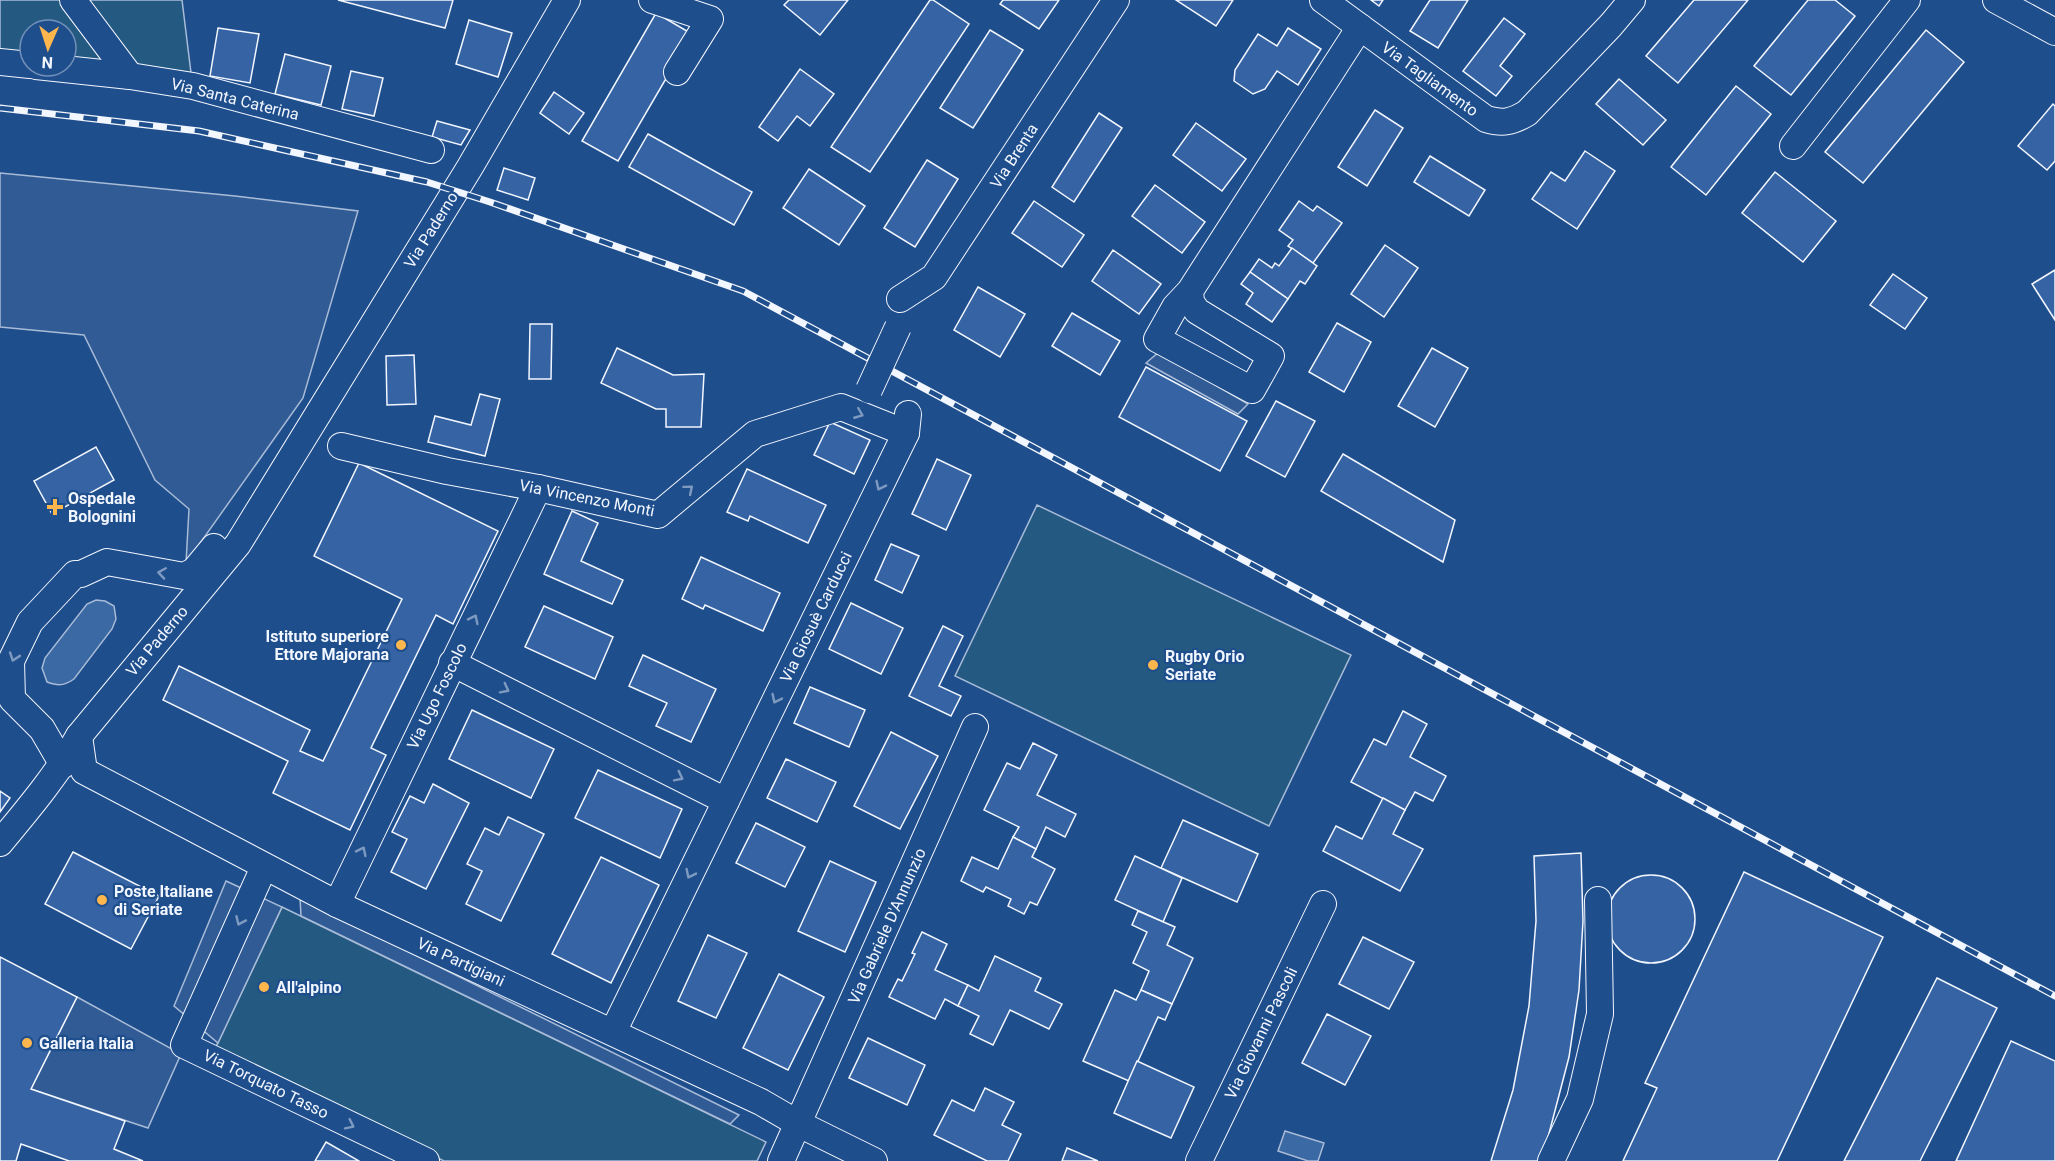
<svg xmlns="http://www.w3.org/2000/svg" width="2055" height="1161" font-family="Roboto,sans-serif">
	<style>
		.green { fill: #245a82; stroke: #a8bbd7; stroke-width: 1.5 }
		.parking { fill: #305b95; stroke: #a8bbd7; stroke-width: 1.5 }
		.water { fill: #3b69a3; stroke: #a8bbd7; stroke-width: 1.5 }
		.building { fill: #3563a3; stroke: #f2f6ff; stroke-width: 1.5 }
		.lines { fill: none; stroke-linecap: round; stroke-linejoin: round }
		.minor-casing { stroke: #f2f6ff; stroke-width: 28 }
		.minor { stroke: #1f4e8c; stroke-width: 26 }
		.rail-casing { stroke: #f2f6ff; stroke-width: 7 }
		.rail { stroke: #1f4e8c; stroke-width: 4.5; stroke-dasharray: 14; stroke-linecap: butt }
		.minor-bridge-casing { stroke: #f2f6ff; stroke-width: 28; stroke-linecap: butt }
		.minor-bridge { stroke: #1f4e8c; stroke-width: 26 }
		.oneway { stroke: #7e9ac0 }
		.poi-dot { fill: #ffb74d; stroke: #1f4e8c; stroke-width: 2 }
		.labels { text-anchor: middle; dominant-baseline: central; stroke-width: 4.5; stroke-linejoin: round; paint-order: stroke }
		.street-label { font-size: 16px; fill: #f2f6ff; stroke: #1f4e8c }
		.poi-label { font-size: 16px; font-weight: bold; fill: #f2f6ff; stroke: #1f4e8c; text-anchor: start }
	</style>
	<rect width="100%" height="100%" fill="#1f4e8c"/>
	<g class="green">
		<polygon points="0,0 182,0 191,73 66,61 66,30 30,30 30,55 0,50"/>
		<polygon points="1037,505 1351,655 1269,826 955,676"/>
		<polygon points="282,907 766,1142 757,1161 444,1161 214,1051"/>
	</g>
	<g class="parking">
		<polygon points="0,173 235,196 358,211 303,398 186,563 189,509 155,480 84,335 0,327"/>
		<polygon points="1159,352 1248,404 1238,414 1146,363"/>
		<polygon points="226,881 282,907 218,1043 174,1006"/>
		<polygon points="300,898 739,1115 730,1124 301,916"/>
		<polygon points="77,997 181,1054 148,1128 31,1089"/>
	</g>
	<g class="water">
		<path d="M 96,600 L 105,601 L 114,606 L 116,619 L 112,629 L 74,679 C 64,686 58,686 47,682 L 42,668 L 45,658 L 87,604 Z"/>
		<polygon points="1285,1131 1324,1143 1318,1161 1308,1161 1278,1151"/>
	</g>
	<g class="building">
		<polygon points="338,0 453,0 445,28"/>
		<polygon points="789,0 848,0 820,35 784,5"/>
		<polygon points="930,0 933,0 969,24 870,172 831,147"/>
		<polygon points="1003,0 1059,0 1039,29 1000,4"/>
		<polygon points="1176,0 1233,0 1216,26"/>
		<polygon points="1371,0 1383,0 1379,6"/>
		<polygon points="1430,0 1468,0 1438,48 1410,31"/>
		<polygon points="1694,0 1748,0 1678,83 1646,56"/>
		<polygon points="1808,0 1835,0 1855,16 1791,95 1754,66"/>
		<polygon points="656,13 692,34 618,161 582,141"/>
		<polygon points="1504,18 1525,34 1500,66 1512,76 1496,96 1463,71"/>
		<polygon points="469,20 512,33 498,77 456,64"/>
		<polygon points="218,28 259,34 250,83 210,76"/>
		<polygon points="1288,28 1321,49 1298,85 1277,71 1265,89 1253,94 1234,81 1235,70 1258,34 1277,46"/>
		<polygon points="990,30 1023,50 973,128 940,108"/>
		<polygon points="1926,30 1964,62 1863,183 1825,152"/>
		<polygon points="285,54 331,66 321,105 275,94"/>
		<polygon points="800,69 834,94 810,126 797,116 778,141 759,127"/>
		<polygon points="351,71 383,78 374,116 342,109"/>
		<polygon points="1619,79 1666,120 1643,145 1596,104"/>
		<polygon points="1736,86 1771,114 1706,195 1671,167"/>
		<polygon points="554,92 584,113 569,134 540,113"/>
		<polygon points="2053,104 2055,106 2055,161 2047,170 2018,146"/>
		<polygon points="1375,110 1403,128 1367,186 1338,167"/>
		<polygon points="1099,113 1122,128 1074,202 1052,187"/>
		<polygon points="437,121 470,130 461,145 432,137"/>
		<polygon points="1196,123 1246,159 1222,191 1173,155"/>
		<polygon points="648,134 752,192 734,225 629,167"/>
		<polygon points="1585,151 1615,171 1577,229 1532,199 1551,172 1565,181"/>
		<polygon points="1430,156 1485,190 1469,216 1414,182"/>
		<polygon points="927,160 958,179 915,247 884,228"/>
		<polygon points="504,168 535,178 528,200 497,190"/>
		<polygon points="809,169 865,206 839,245 783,208"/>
		<polygon points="1775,172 1836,221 1803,262 1742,213"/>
		<polygon points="1155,185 1205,222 1182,253 1132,216"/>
		<polygon points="1034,201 1084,235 1062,267 1012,233"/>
		<polygon points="1299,201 1313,211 1317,206 1342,223 1313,263 1288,246 1293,240 1279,230"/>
		<polygon points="1385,245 1418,268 1384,317 1351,294"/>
		<polygon points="1292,248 1317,266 1305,284 1300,281 1288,299 1250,272 1259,259 1272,268 1275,263 1279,266"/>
		<polygon points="1113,250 1161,284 1139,314 1092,281"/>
		<polygon points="2055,270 2055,320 2032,284"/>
		<polygon points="1250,272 1288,299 1272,322 1246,304 1253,293 1241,284"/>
		<polygon points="1893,274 1927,298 1905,329 1870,305"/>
		<polygon points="978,287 1025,314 1000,357 954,330"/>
		<polygon points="1072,313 1120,341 1100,375 1052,346"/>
		<polygon points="1337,323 1371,342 1344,392 1309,372"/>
		<polygon points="530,324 552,324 551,379 529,379"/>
		<polygon points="617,348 673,375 704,374 701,427 666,427 666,409 656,409 601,383"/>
		<polygon points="1432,348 1468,368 1435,427 1398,406"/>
		<polygon points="414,355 416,404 387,405 386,356"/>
		<polygon points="1146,367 1247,421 1220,471 1119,417"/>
		<polygon points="480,394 500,399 485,456 428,442 435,416 471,425"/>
		<polygon points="1276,401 1315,421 1285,477 1246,456"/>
		<polygon points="830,422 870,440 854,474 814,455"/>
		<polygon points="96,447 114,480 52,514 34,481"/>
		<polygon points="1343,454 1455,520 1443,562 1321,491"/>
		<polygon points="937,459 971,475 946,530 912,514"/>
		<polygon points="359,463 498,531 453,624 436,615 371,748 386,755 350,830 273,793 288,761 163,700 179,666 310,730 300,751 323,761 402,599 314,556"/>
		<polygon points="747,469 826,505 808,543 750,516 748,521 727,512"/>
		<polygon points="572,511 598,523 581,561 623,580 612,604 544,574"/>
		<polygon points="891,544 919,556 902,593 875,580"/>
		<polygon points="701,557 780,593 763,631 705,605 703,609 682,599"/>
		<polygon points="851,603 903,628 881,674 829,649"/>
		<polygon points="544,606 613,637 595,679 525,647"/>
		<polygon points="943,626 963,636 939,686 961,696 951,716 909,696"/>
		<polygon points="643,655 716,689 691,742 656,726 667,703 629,686"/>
		<polygon points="810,687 865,710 849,747 794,723"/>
		<polygon points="472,710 554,749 531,798 449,759"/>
		<polygon points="1403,711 1427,724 1410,757 1446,776 1433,801 1415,792 1405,810 1351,782 1374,739 1386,745"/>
		<polygon points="891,732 938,756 900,829 854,806"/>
		<polygon points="1033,743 1057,755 1037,795 1076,814 1065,837 1046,827 1036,849 1013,837 1019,827 984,810 1007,763 1020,769"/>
		<polygon points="786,759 836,782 817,822 767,798"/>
		<polygon points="598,770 682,809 660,858 575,818"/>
		<polygon points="433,784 469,803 426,889 391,872 407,839 392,832 410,796 424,803"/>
		<polygon points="0,791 10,798 0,812"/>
		<polygon points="1383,798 1405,810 1393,834 1423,849 1400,891 1323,851 1336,826 1362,839"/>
		<polygon points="508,817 544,834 501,921 466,904 482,871 467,864 485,828 499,835"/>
		<polygon points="1183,820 1258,854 1237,902 1161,868"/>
		<polygon points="756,823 805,847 785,887 736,863"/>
		<polygon points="1013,837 1036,849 1032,857 1055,869 1037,905 1030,902 1024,914 1008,906 1011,899 986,887 983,892 961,881 972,857 998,869"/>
		<polygon points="73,852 159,896 131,949 45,904"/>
		<polygon points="1581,853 1583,921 1579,990 1569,1057 1546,1145 1541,1161 1491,1161 1513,1090 1529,1006 1536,921 1534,856"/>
		<polygon points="1135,856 1182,878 1163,922 1115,900"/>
		<polygon points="601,857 659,885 611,983 552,954"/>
		<polygon points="830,861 876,882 845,952 798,931"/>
		<polygon points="1744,872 1883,937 1777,1161 1623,1161 1657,1088 1645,1083"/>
		<circle cx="1651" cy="919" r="44"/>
		<polygon points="1138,911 1175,927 1167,945 1193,958 1172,1004 1141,990 1149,971 1133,963 1147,932 1132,925"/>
		<polygon points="922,932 947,944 935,970 968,985 958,1006 945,999 935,1019 889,997 898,979 902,981 915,954 912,953"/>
		<polygon points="708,935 747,953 716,1018 678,1001"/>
		<polygon points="1363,937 1414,962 1389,1009 1339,984"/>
		<polygon points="995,956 1041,978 1035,991 1062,1004 1049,1029 1010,1010 993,1045 970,1034 979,1016 958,1006 968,985 979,991"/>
		<polygon points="0,957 77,997 31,1089 125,1121 114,1149 143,1161 69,1161 21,1144 16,1161 0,1161"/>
		<polygon points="779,974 824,997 788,1070 743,1048"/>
		<polygon points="1937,978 1997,1008 1920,1161 1844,1161"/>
		<polygon points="1115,990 1136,1000 1141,990 1172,1004 1165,1020 1158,1017 1129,1081 1083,1061"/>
		<polygon points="1327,1014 1371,1036 1345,1085 1302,1063"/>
		<polygon points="868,1038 925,1065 907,1105 849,1078"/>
		<polygon points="2011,1041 2055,1061 2055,1161 1956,1161"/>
		<polygon points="1137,1061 1194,1087 1171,1138 1114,1113"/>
		<polygon points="985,1088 1014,1102 1002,1125 1021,1134 1008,1161 987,1161 934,1135 952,1100 974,1111"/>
		<polygon points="326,1142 359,1161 315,1161"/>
		<polygon points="1067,1148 1098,1161 1062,1161"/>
	</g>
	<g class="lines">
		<defs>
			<g id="minor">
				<polyline points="73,0 130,76"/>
				<polyline points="652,0 710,19 677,72"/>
				<path d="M 1323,0 L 1486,119 C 1503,124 1512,122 1527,113 L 1611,25 L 1632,0"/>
				<polyline points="1996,0 2055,32"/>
				<polyline points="0,62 30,65"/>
				<polyline points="36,66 130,76 193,86 431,150"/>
				<polyline points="1793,146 1907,0"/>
				<polyline points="1190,291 1175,307 1157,339 1252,390 1271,356 1197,311 1191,302 1190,291 1360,27"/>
				<polyline points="900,299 934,277 1116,0"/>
				<polyline points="341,446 447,471 538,488 658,515 755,434 841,407 906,433"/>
				<polyline points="452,663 726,801"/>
				<polyline points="79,736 84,771 337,904 761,1102 799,1124 874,1161"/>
				<polyline points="63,765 42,729 12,699 11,661 30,622 75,574 81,574 107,562 184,576 194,571 214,547"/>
				<path d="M 0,843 C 29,808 57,775 79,736 L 238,544 L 470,167 L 567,0"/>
				<polyline points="264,867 184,1045 426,1161"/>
				<polyline points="337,904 538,488"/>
				<polyline points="613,1032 906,433 908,414"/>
				<polyline points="781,1161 975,727"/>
				<polyline points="1199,1161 1323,904"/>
				<polyline points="1551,1161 1580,1099 1600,1014 1598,900"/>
			</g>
		</defs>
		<use href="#minor" class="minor-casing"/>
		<use href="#minor" class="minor"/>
		<defs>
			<polyline id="rail" points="0,108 199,131 427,182 490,202 743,291 2055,996"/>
		</defs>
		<use href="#rail" class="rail-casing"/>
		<use href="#rail" class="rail"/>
		<defs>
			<polyline id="minor-bridge" points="869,390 898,327"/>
		</defs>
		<use href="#minor-bridge" class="minor-bridge-casing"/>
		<use href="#minor-bridge" class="minor-bridge"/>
	</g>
	<defs><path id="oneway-chevron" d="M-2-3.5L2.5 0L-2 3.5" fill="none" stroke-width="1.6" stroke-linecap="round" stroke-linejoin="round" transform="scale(1.5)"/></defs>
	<g class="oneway">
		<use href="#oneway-chevron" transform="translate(859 414) rotate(22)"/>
		<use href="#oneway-chevron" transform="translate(880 486) rotate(116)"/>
		<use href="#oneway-chevron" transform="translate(689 489) rotate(-40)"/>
		<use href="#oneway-chevron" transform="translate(162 573) rotate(-171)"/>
		<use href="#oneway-chevron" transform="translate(474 619) rotate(-64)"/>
		<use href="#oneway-chevron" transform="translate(14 657) rotate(109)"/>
		<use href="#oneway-chevron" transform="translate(505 689) rotate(27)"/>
		<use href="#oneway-chevron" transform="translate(776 699) rotate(116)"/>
		<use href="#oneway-chevron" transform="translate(679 777) rotate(27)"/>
		<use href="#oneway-chevron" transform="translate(362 851) rotate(-64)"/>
		<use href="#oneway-chevron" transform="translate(690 874) rotate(116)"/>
		<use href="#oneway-chevron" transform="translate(240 921) rotate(114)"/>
		<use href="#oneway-chevron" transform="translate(350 1125) rotate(26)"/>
	</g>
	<g class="poi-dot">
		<path d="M52 498h6v6h6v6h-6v6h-6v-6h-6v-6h6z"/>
		<circle cx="401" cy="645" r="6"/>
		<circle cx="1153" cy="665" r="6"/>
		<circle cx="102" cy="900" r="6"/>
		<circle cx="264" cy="987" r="6"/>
		<circle cx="27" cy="1043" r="6"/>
	</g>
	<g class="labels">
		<g class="street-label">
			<text transform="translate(1430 79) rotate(36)">Via Tagliamento</text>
			<text transform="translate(235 99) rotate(14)">Via Santa Caterina</text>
			<text transform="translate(1014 156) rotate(-57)">Via Brenta</text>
			<text transform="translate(431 230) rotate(-58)">Via Paderno</text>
			<text transform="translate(587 498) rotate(11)">Via Vincenzo Monti</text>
			<text transform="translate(816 617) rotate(-64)">Via Giosuè Carducci</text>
			<text transform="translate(157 641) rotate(-50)">Via Paderno</text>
			<text transform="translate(437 696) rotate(-64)">Via Ugo Foscolo</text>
			<text transform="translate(887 926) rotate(-66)">Via Gabriele D'Annunzio</text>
			<text transform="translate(461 962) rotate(25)">Via Partigiani</text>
			<text transform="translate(1261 1033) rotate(-64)">Via Giovanni Pascoli</text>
			<text transform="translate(266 1084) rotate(26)">Via Torquato Tasso</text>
		</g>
		<g class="poi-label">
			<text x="68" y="498">Ospedale<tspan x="68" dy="18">Bolognini</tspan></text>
			<text x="389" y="636" text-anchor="end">Istituto superiore<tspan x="389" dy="18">Ettore Majorana</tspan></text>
			<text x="1165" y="656">Rugby Orio<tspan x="1165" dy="18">Seriate</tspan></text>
			<text x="114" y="891">Poste Italiane<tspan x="114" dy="18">di Seriate</tspan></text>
			<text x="276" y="987">All'alpino</text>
			<text x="39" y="1043">Galleria Italia</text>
		</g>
	</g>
	<g transform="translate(48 48) rotate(183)"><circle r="28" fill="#1f4e8c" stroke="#7391ba" stroke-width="1.5"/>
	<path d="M0-4.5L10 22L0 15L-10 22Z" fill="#ffb74d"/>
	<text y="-9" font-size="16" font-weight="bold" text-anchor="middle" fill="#f2f6ff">N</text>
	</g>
</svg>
